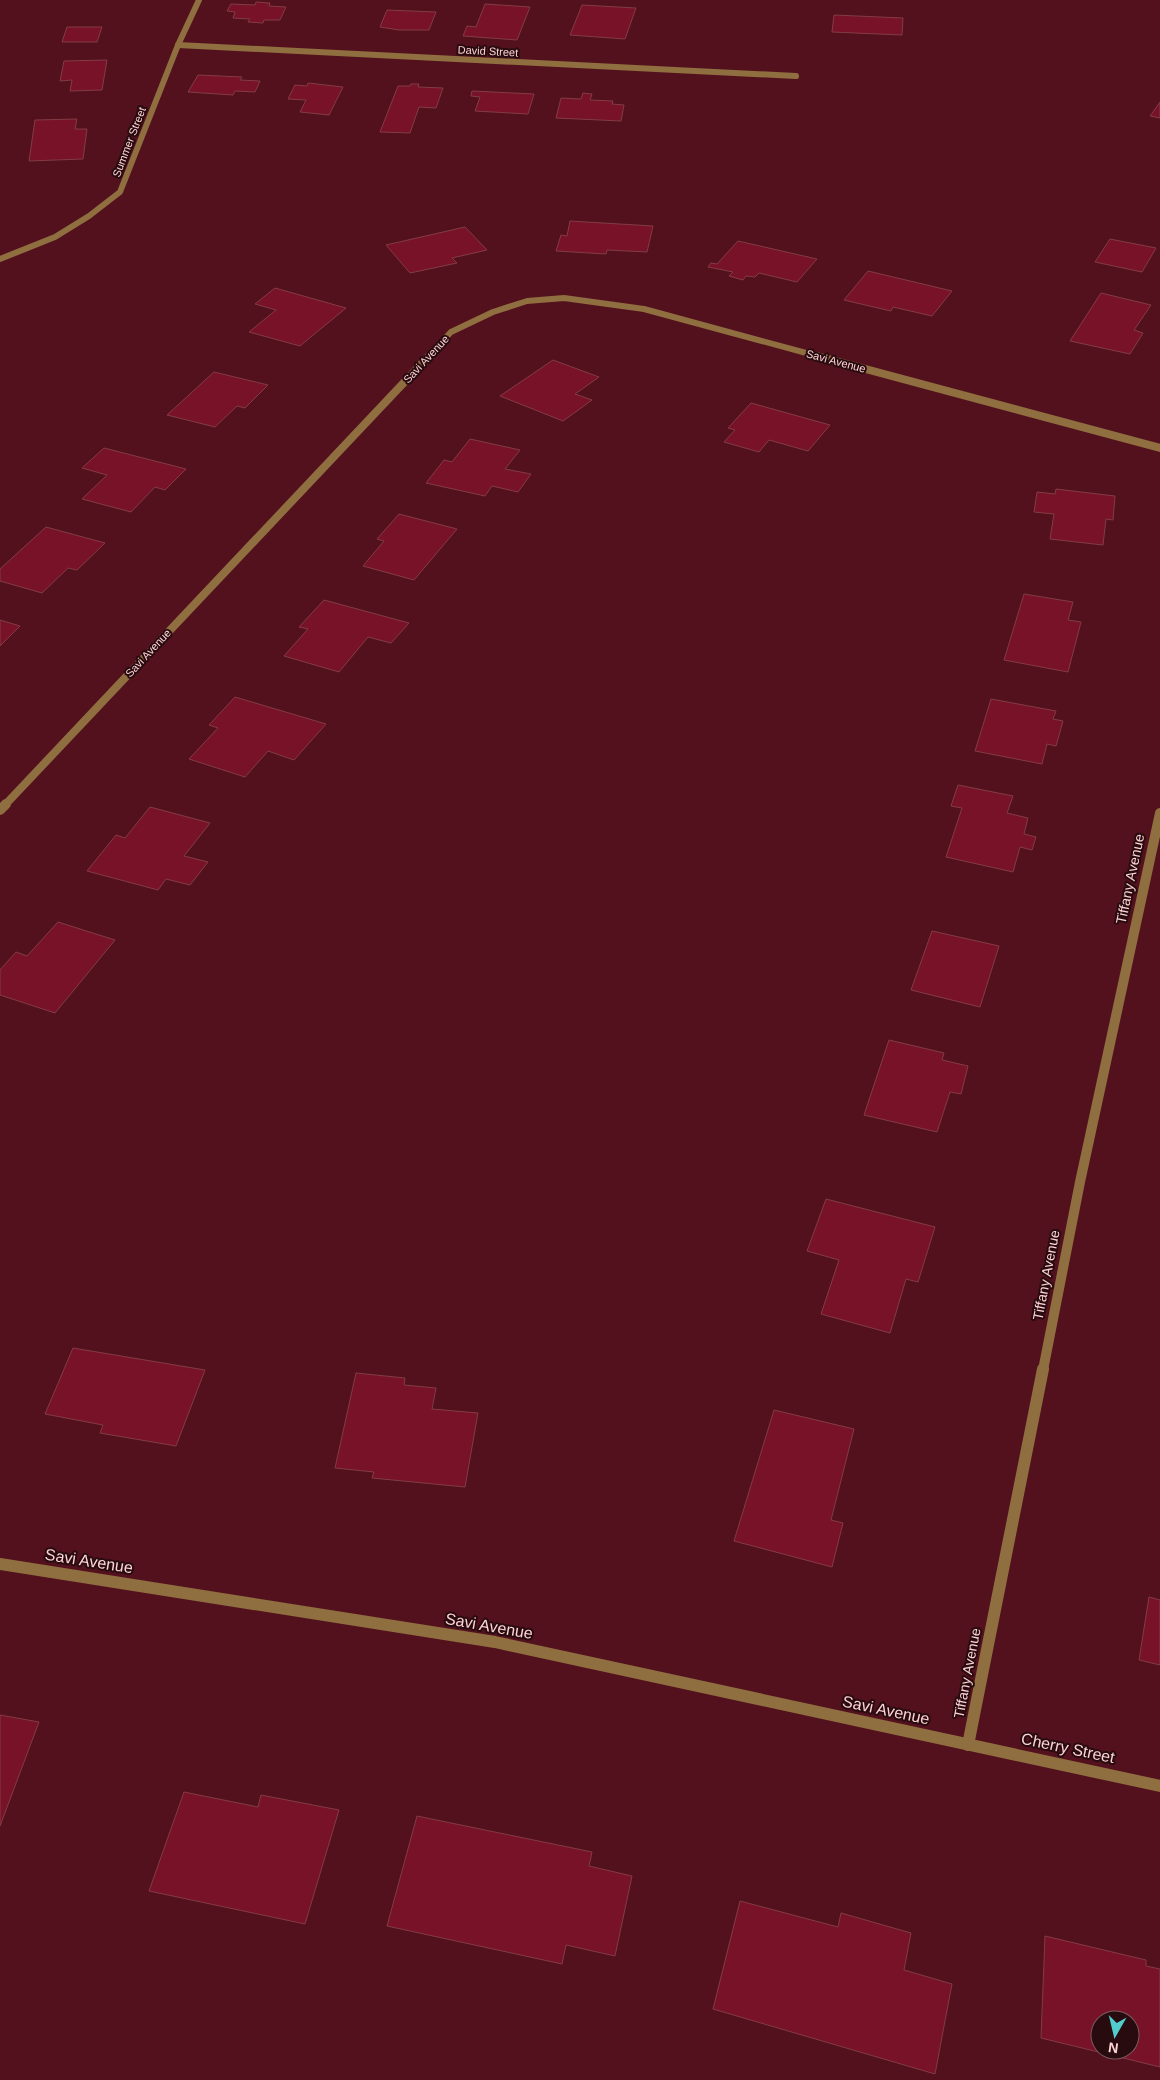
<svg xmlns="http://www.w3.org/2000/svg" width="1160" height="2080" font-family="Helvetica,sans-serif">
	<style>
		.building { fill: #781229; stroke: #823c44; fill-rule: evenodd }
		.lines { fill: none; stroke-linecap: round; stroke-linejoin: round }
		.minor-far3 { stroke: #8f6e40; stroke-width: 6 }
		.minor-far2 { stroke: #8f6e40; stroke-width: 8 }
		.minor-far1 { stroke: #8f6e40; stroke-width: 10 }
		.minor { stroke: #8f6e40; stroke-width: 12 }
		.labels { text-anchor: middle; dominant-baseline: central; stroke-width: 4; stroke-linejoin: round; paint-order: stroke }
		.far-street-label { font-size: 11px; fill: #fed3d5; stroke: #270b0e }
		.street-label { font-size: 14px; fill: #fed3d5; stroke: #270b0e }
		.near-street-label { font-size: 16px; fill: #fed3d5; stroke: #270b0e }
	</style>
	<rect width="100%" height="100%" fill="#53111d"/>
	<g class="building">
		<polygon points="256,2 270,3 269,6 286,7 280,20 264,20 263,23 248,22 250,19 233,18 235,12 227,11 231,4 255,5"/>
		<polygon points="485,4 530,7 517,40 463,36 467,26 476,27"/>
		<polygon points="582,5 636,8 625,39 570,35"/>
		<polygon points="387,10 436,12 429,30 399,30 380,27"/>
		<polygon points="834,15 903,18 902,35 832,32"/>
		<polygon points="67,27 102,27 97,42 62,42"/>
		<polygon points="107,60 102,90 70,91 72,80 60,81 64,61"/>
		<polygon points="198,75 242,77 240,80 260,81 255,92 235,91 233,95 188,92"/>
		<polygon points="308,83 343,87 329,115 300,112 306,100 288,99 295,85 307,86"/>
		<polygon points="411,84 419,84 418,87 443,88 436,108 419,107 410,133 380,132 398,86 410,86"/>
		<polygon points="472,91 534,94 528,114 475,111 480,97 471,96"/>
		<polygon points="583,93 592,94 590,100 613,101 612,104 624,105 621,121 556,118 561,98 581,99"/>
		<polygon points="1160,102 1160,118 1150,116"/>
		<polygon points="77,119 75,129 87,129 83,159 29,161 35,120"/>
		<polygon points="570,221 653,226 647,252 607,250 606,254 556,251 561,235 567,236"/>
		<polygon points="465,227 487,250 452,258 457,263 410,273 386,245"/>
		<polygon points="1110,239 1156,248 1142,272 1095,262"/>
		<polygon points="738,241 817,259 797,282 759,273 755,277 746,276 743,280 729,276 733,272 708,267 711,263 717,264"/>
		<polygon points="868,271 952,291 932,316 893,307 891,311 844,300"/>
		<polygon points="275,288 346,308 300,346 249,332 276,310 255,304"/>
		<polygon points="1101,293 1151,305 1134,330 1143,333 1130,354 1070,341"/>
		<polygon points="553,360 599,377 575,394 592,400 563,421 500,396"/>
		<polygon points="214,372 268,385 245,408 237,406 215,427 167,415"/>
		<polygon points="751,403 830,425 808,451 769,440 759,452 724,442 735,430 728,428"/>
		<polygon points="470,439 520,450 505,469 531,474 518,492 492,486 485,496 426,483 444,460 452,462"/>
		<polygon points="104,448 186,469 165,490 155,487 131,512 82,499 107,475 82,468"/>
		<polygon points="1056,489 1115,496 1113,520 1106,519 1103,545 1050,539 1054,514 1034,512 1037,492 1055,494"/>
		<polygon points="399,514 457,529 414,580 363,566 384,541 377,539"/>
		<polygon points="46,527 105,543 77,570 68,568 42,593 0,581 0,569"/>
		<polygon points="1024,594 1073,602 1068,620 1081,622 1068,672 1004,660"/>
		<polygon points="324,600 409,623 391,643 368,637 339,672 284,656 308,629 299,627"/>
		<polygon points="0,620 20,626 0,646"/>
		<polygon points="235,697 326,724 294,760 268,751 245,777 189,759 218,728 209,725"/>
		<polygon points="991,699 1056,711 1053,719 1063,721 1056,746 1047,744 1042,764 975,751"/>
		<polygon points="958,785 1013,796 1007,813 1028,818 1024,834 1036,837 1032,850 1020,847 1013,872 946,857 962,808 951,806"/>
		<polygon points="150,807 210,823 184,856 208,862 190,885 166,879 158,890 87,871 116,835 125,838"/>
		<polygon points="58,922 115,940 55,1013 0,995 0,970 16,952 27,956"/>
		<polygon points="932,931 999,946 980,1007 911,990"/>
		<polygon points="889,1040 944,1053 942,1060 968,1066 961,1094 950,1092 937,1132 864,1115"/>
		<polygon points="826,1199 935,1227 918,1282 906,1279 890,1333 821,1314 839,1260 807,1251"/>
		<polygon points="73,1348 205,1370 176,1446 100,1433 103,1425 45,1414"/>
		<polygon points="356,1373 405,1378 404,1385 436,1388 432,1409 478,1413 465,1487 372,1478 374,1472 335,1468"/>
		<polygon points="774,1410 854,1429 831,1520 843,1523 832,1567 734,1541"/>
		<polygon points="1149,1597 1160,1600 1160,1665 1139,1660"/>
		<polygon points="0,1715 39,1722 0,1826"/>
		<polygon points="184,1792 258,1807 261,1795 339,1810 305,1924 149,1891"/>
		<polygon points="417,1816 592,1852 589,1866 632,1876 615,1956 566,1945 562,1964 387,1926"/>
		<polygon points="740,1901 838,1927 841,1913 911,1933 904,1970 952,1984 935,2074 713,2009"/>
		<path d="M 1045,1936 L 1146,1960 L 1146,1966 L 1160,1969 L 1160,2067 L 1041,2038 ZM 1100,2020 L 1130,2020 L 1130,2050 L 1100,2050 Z"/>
	</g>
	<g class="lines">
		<g class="minor-far3">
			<polyline points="178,45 796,76"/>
			<polyline points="0,259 55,237 89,216 120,192 178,45 199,0"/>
			<polyline points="428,357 451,332 493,312 527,301 564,298 644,309 821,357"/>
		</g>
		<g class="minor-far2">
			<polyline points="817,356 1160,448"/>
			<polyline points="5,805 429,356"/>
		</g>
		<g class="minor-far1">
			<polyline points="0,810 6,804"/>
			<polyline points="1043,1370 1080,1182 1160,813"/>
		</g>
		<g class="minor">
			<polyline points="0,1564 495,1642 1160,1786"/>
			<polyline points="968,1745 1043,1369"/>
		</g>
	</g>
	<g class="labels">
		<g class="far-street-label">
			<text transform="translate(488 51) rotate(3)">David Street</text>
			<text transform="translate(129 142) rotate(-69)">Summer Street</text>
			<text transform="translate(426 359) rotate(-47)">Savi Avenue</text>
			<text transform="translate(836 361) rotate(15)">Savi Avenue</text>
			<text transform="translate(148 653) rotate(-47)">Savi Avenue</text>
		</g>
		<g class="street-label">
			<text transform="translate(1130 879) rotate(-78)">Tiffany Avenue</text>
			<text transform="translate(1046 1275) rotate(-79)">Tiffany Avenue</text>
			<text transform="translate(967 1673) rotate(-79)">Tiffany Avenue</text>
		</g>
		<g class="near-street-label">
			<text transform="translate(89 1561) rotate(9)">Savi Avenue</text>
			<text transform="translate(489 1626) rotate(10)">Savi Avenue</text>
			<text transform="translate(886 1710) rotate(12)">Savi Avenue</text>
			<text transform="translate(1068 1748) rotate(12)">Cherry Street</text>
		</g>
	</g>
	<g transform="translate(1115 2035) rotate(188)"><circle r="24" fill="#270b0e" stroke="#7d5b5e"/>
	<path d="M0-4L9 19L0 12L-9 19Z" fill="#52cdcc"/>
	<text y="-8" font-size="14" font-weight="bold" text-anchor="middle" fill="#fed3d5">N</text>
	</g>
</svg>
